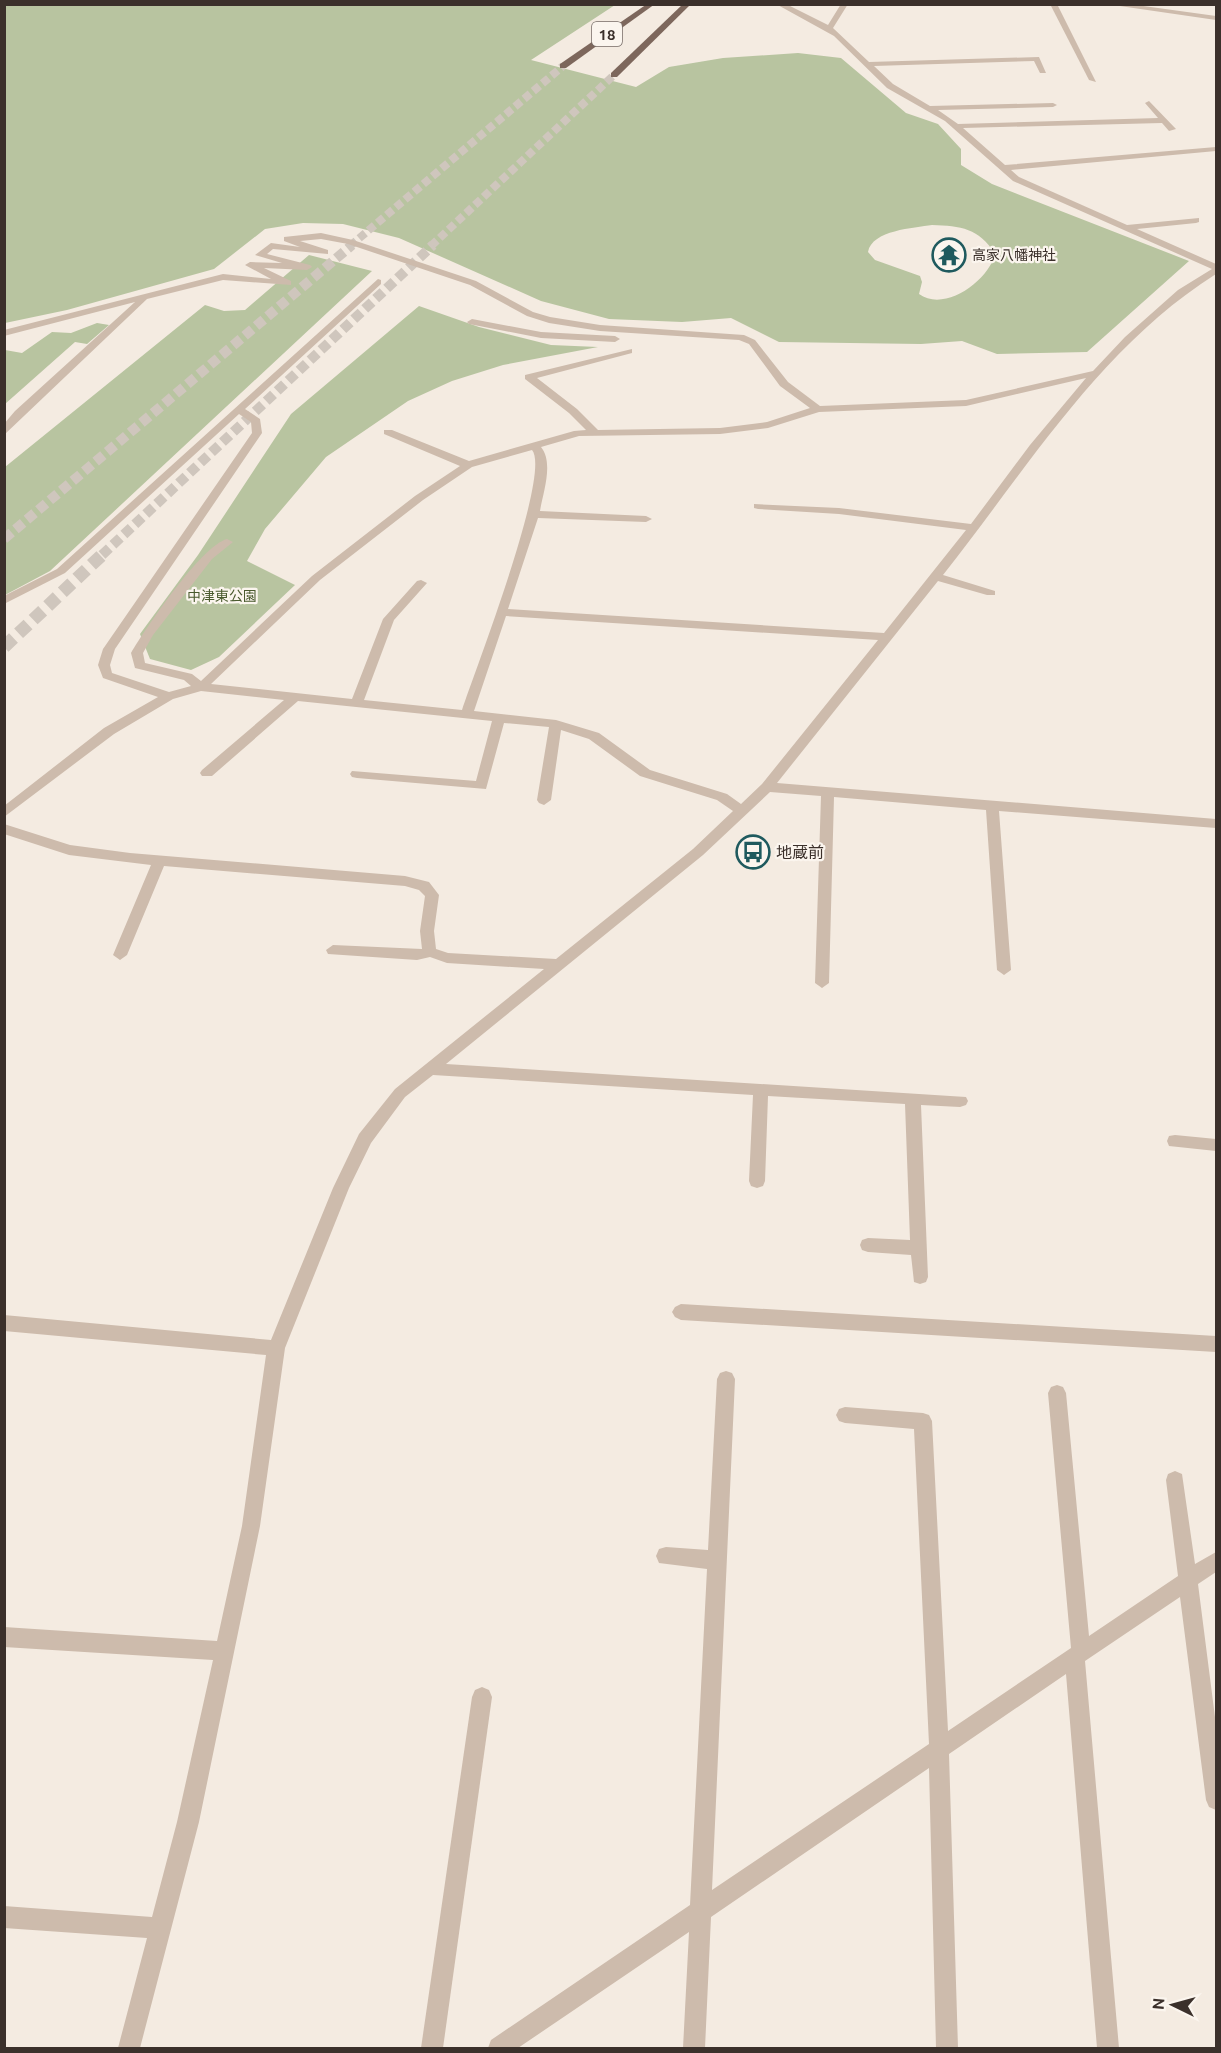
<svg xmlns="http://www.w3.org/2000/svg" width="1221" height="2053" font-family="Ubuntu,'Noto Sans JP',sans-serif">
	<style>
		.green { fill: #b8c4a0; fill-rule: evenodd }
		.lines { fill: none; stroke-linecap: round; stroke-linejoin: round }
		.primary-tunnel-far2 { stroke: #cfc6bd; stroke-width: 8; stroke-dasharray: 8 4; stroke-linecap: butt }
		.primary-tunnel-far1 { stroke: #cfc6bd; stroke-width: 10; stroke-dasharray: 10 5; stroke-linecap: butt }
		.primary-tunnel { stroke: #cfc6bd; stroke-width: 13; stroke-dasharray: 13 7; stroke-linecap: butt }
		.street { fill: #cdbbac; fill-rule: evenodd }
		.primary { fill: #7d675c; fill-rule: evenodd }
		.labels { text-anchor: middle; dominant-baseline: central; stroke-width: 4.5; stroke-linejoin: round; paint-order: stroke }
		.far-poi-label { font-size: 14px; fill: #3b302b; stroke: #fbf5ee; text-anchor: start }
		.far-park-label { font-size: 14px; fill: #4a5a2e; stroke: #fbf5ee }
		.shield { fill: #fbf5ee; stroke: #756b66; stroke-width: 1.5 }
		.shield-label { font-size: 15px; font-weight: bold; fill: #3b302b }
		.poi-label { font-size: 16px; fill: #3b302b; stroke: #fbf5ee; text-anchor: start }
	</style>
	<rect width="100%" height="100%" fill="#f4ebe1"/>
	<g class="green">
		<path d="M 5,5 L 615,5 L 531,60 L 636,87 L 669,67 L 723,58 L 798,53 L 841,58 L 906,113 L 938,124 L 961,149 L 961,165 L 992,184 L 1189,261 L 1087,352 L 997,354 L 962,341 L 921,344 L 779,342 L 731,318 L 682,322 L 609,319 L 541,301 L 399,238 L 343,224 L 303,223 L 265,229 L 214,269 L 67,310 L 5,323 ZM 932,225 C 961,226 979,228 995,254 C 989,280 945,313 919,294 L 922,282 L 920,276 L 875,260 L 868,252 C 872,230 914,228 932,225 Z"/>
		<polygon points="309,255 372,271 50,571 5,595 5,467 205,305 224,311 245,310"/>
		<polygon points="419,306 479,327 551,345 598,347 503,365 452,381 408,401 326,457 265,529 247,561 295,585 219,657 191,670 150,659 140,634 198,555 291,414"/>
		<polygon points="97,323 109,325 87,344 75,342 5,404 5,350 22,353 52,332 71,333"/>
	</g>
	<g class="lines">
		<g class="primary-tunnel-far2">
			<polyline points="350,246 563,66"/>
			<polyline points="431,246 614,75"/>
		</g>
		<g class="primary-tunnel-far1">
			<polyline points="4,539 352,245"/>
			<polyline points="102,555 433,245"/>
		</g>
		<polyline class="primary-tunnel" points="4,647 103,554"/>
		<g class="street">
			<path d="M 776,4 L 786,4 L 828,25 L 841,4 L 848,4 L 833,28 L 869,62 L 1039,57 L 1046,73 L 1040,73 L 1034,61 L 874,66 L 893,84 L 930,106 L 1053,103 L 1057,105 L 1053,107 L 938,110 L 958,124 L 1158,118 L 1145,103 L 1149,101 L 1176,129 L 1169,131 L 1162,123 L 963,128 L 1005,165 L 1216,147 L 1216,151 L 1011,170 L 1019,177 L 1127,225 L 1199,218 L 1199,222 L 1196,223 L 1137,229 L 1216,264 L 1216,274 C 1100,347 1027,469 943,575 L 995,591 L 995,595 L 987,595 L 938,581 L 777,783 L 1216,819 L 1216,828 L 999,811 L 1011,970 L 1004,975 L 997,970 L 986,810 L 834,797 L 829,983 L 822,988 L 815,983 L 821,796 L 770,792 L 703,855 L 446,1064 L 966,1097 L 968,1101 L 966,1105 L 960,1107 L 921,1105 L 928,1277 L 926,1282 L 920,1284 L 914,1282 L 911,1255 L 868,1252 L 862,1250 L 860,1245 L 862,1240 L 868,1238 L 910,1240 L 905,1104 L 768,1096 L 765,1181 L 763,1186 L 757,1188 L 751,1186 L 749,1181 L 753,1095 L 433,1075 L 405,1097 L 371,1143 L 349,1188 L 285,1348 L 260,1526 L 199,1822 L 140,2048 L 118,2048 L 147,1938 L 4,1928 L 4,1906 L 152,1917 L 177,1822 L 213,1660 L 4,1647 L 4,1627 L 217,1641 L 242,1526 L 266,1355 L 4,1331 L 4,1315 L 271,1340 L 333,1188 L 359,1134 L 395,1089 L 544,969 L 447,963 L 430,957 L 417,960 L 328,954 L 326,950 L 333,945 L 422,949 L 420,931 L 425,896 L 419,890 L 405,886 L 164,866 L 127,955 L 120,960 L 113,955 L 151,865 L 69,855 L 4,834 L 4,824 L 70,845 L 130,853 L 405,876 L 429,882 L 439,895 L 434,931 L 436,949 L 448,953 L 556,959 L 693,849 L 733,811 L 717,800 L 640,776 L 589,739 L 561,730 L 551,800 L 544,805 L 539,803 L 537,800 L 549,727 L 504,723 L 486,789 L 357,778 L 352,777 L 350,774 L 352,771 L 476,781 L 492,721 L 298,701 L 212,776 L 202,776 L 200,773 L 202,770 L 284,700 L 201,691 L 173,699 L 114,734 L 4,817 L 4,806 L 104,728 L 158,697 L 103,678 L 98,665 L 103,649 L 252,433 L 251,422 L 239,414 L 65,573 L 4,604 L 4,596 L 57,569 L 378,279 L 381,280 L 381,284 L 245,409 L 260,419 L 262,433 L 115,649 L 110,665 L 112,673 L 169,692 L 191,686 L 184,680 L 135,668 L 131,653 C 146,628 201,546 227,539 L 233,542 L 212,559 L 153,635 L 143,653 L 145,663 L 192,674 L 201,681 L 312,576 L 415,496 L 460,466 L 384,434 L 384,430 L 392,430 L 469,461 L 574,431 L 586,430 L 569,413 L 525,379 L 525,375 L 632,349 L 632,353 L 537,378 L 577,409 L 598,430 L 720,428 L 767,422 L 810,408 L 780,386 L 749,344 L 739,340 L 600,331 L 549,323 L 527,316 L 470,285 L 348,244 L 321,239 L 300,241 L 328,250 L 328,254 L 273,249 L 267,254 L 310,265 L 312,267 L 307,270 L 264,268 L 291,281 L 291,285 L 223,280 L 147,299 L 4,435 L 4,424 L 15,411 L 135,302 L 4,336 L 4,330 L 223,274 L 271,279 L 245,265 L 250,262 L 282,263 L 255,255 L 271,243 L 300,247 L 284,241 L 284,237 L 321,233 L 353,240 L 476,281 L 533,312 L 550,317 L 600,325 L 744,335 L 755,340 L 788,382 L 820,406 L 966,400 L 1093,371 L 1125,337 L 1178,290 L 1212,269 L 1013,181 L 945,121 L 887,88 L 834,36 ZM 1086,378 L 1030,445 L 971,524 L 839,508 L 754,504 L 754,508 L 758,509 L 839,514 L 966,530 L 884,633 L 508,609 L 538,518 L 646,522 L 652,519 L 646,516 L 540,511 C 543,492 554,463 541,447 L 579,436 L 720,434 L 768,428 L 819,412 L 966,406 ZM 532,450 C 552,473 474,673 462,710 L 364,700 L 394,620 L 427,583 L 421,580 L 417,581 L 383,619 L 352,699 L 211,684 L 320,580 L 423,500 L 472,467 ZM 506,616 L 878,640 L 762,784 L 741,804 L 727,794 L 650,770 L 599,733 L 556,720 L 474,711 Z"/>
			<polygon points="1050,4 1057,4 1096,82 1089,80"/>
			<polygon points="1106,4 1129,4 1216,16 1216,20"/>
			<polygon points="472,319 541,332 615,336 620,339 615,342 541,338 469,324 467,322"/>
			<polygon points="1175,1135 1216,1139 1216,1151 1169,1146 1167,1141 1169,1136"/>
			<polygon points="681,1304 1216,1336 1216,1352 681,1320 675,1317 672,1312 675,1307"/>
			<polygon points="726,1371 732,1373 735,1379 712,1890 929,1744 914,1429 845,1423 839,1421 836,1415 839,1409 845,1407 923,1413 929,1415 932,1421 948,1731 1071,1648 1048,1393 1051,1387 1057,1385 1063,1387 1066,1393 1089,1636 1178,1576 1166,1480 1168,1474 1175,1471 1182,1474 1195,1564 1216,1552 1216,1572 1198,1584 1216,1725 1216,1810 1209,1807 1206,1800 1180,1597 1085,1661 1119,2048 1097,2048 1066,1674 949,1754 958,2048 936,2048 929,1768 711,1917 705,2048 683,2048 689,1932 518,2048 488,2048 491,2040 690,1905 707,1569 659,1563 656,1556 659,1549 666,1547 708,1550 717,1379 720,1373"/>
			<polygon points="482,1687 489,1690 492,1697 443,2048 421,2048 472,1697 475,1690"/>
		</g>
		<g class="primary">
			<polygon points="647,4 655,4 566,68 560,68 560,64"/>
			<polygon points="683,4 691,4 617,77 611,77 611,73"/>
		</g>
	</g>
	<defs>
		<symbol id="temple-ring" viewBox="-11 -11 22 22"><circle r="9.5" fill="#fbf5ee" stroke="#1f5a5e" stroke-width="1.5"/><path d="M0-6L5-2H3V0L6.5 2.5H4V6H1.5V3h-3V6H-4V2.5H-6.5L-3 0V-2H-5Z" fill="#1f5a5e"/></symbol>
		<symbol id="bus-ring" viewBox="-11 -11 22 22"><circle r="9.5" fill="#fbf5ee" stroke="#1f5a5e" stroke-width="1.5"/><path d="M-5-6H5V4H4V6H2V4H-2V6H-4V4H-5ZM-3.5-4V0h7V-4ZM-3.5 1.2v1.5H-2V1.2ZM2 1.2v1.5H3.5V1.2Z" fill="#1f5a5e"/></symbol>
	</defs>
	<g fill-rule="evenodd">
		<use href="#temple-ring" x="930" y="236" width="38" height="38"/>
		<use href="#bus-ring" x="734" y="833" width="38" height="38"/>
	</g>
	<g class="labels">
		<g class="far-poi-label">
			<text x="972" y="255">高家八幡神社</text>
		</g>
		<g class="far-park-label">
			<text x="222" y="596">中津東公園</text>
		</g>
		<rect class="shield" x="592" y="22" width="30" height="24" rx="4.5"/>
		<g class="shield-label">
			<text x="607" y="34">18</text>
		</g>
		<g class="poi-label">
			<text x="776" y="852">地蔵前</text>
		</g>
	</g>
	<rect width="1221" height="2053" fill="none" stroke="#3b302b" stroke-width="12"/>
	<g transform="translate(1173 2005) rotate(275)" stroke="#fbf5ee" stroke-width="4.5" paint-order="stroke">
	<path d="M0-4.5L10 22L0 15L-10 22Z" fill="#3b302b"/>
	<text y="-9" font-size="16" font-weight="bold" text-anchor="middle" fill="#3b302b">N</text>
	</g>
</svg>
